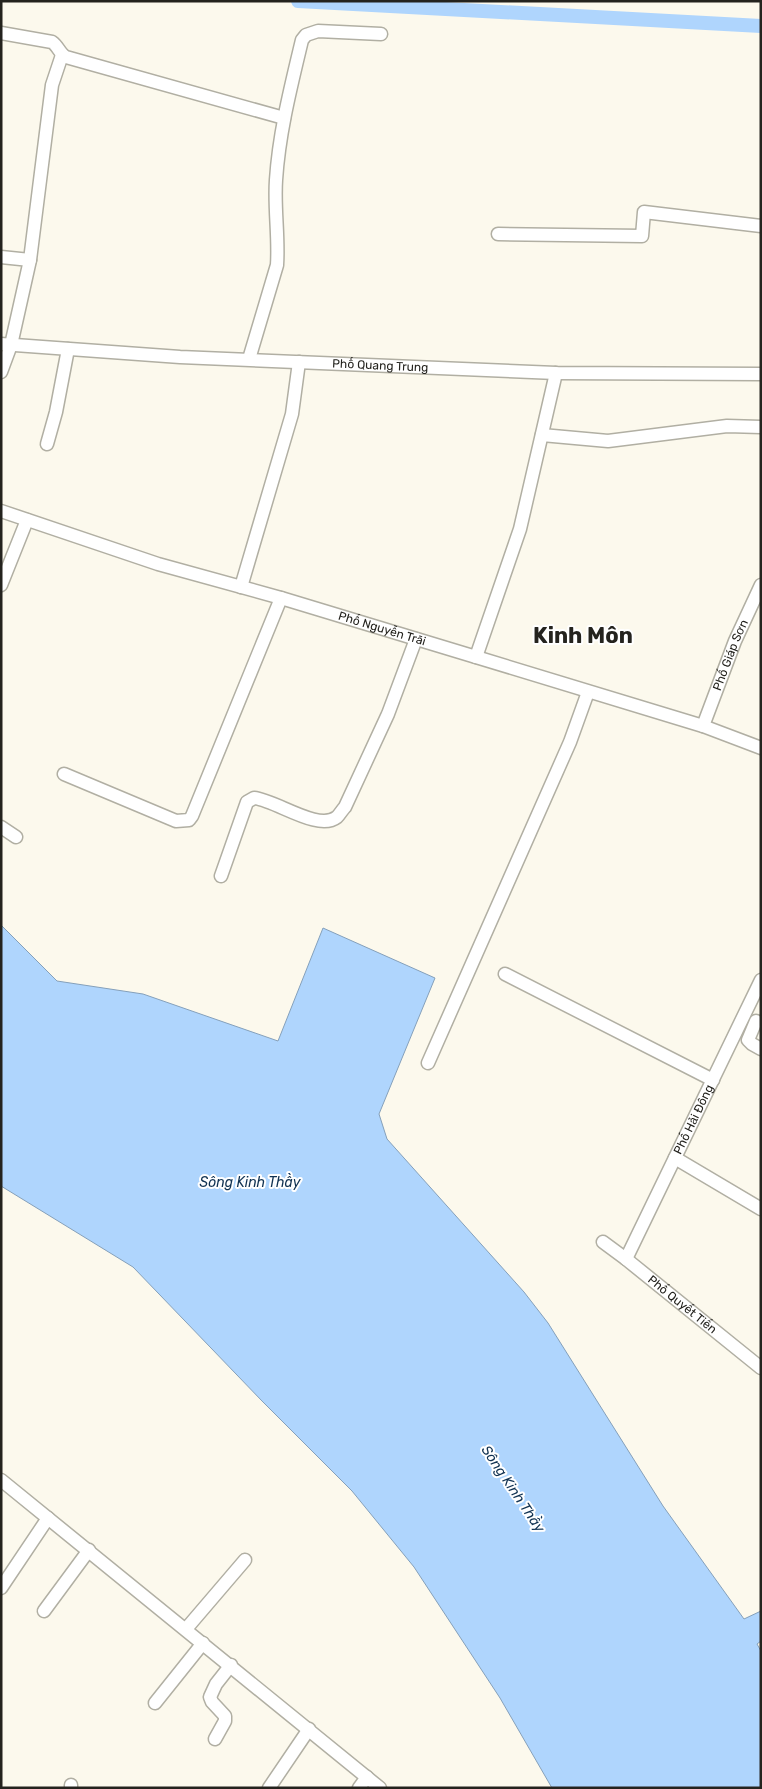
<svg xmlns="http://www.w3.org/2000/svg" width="762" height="1789" font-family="Rubik,sans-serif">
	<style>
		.water { fill: #afd5fd; stroke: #85a0ba }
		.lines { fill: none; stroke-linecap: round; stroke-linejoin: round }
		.canal { stroke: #afd5fd; stroke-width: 14 }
		.minor-casing { stroke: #b1afa3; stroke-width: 15 }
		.minor { stroke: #fff; stroke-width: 12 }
		.labels { text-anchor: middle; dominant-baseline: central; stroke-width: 4; stroke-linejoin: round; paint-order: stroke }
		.street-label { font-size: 12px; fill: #24231e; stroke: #fff }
		.water-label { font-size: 14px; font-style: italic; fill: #103252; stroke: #fff }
		.town-label { font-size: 22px; font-weight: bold; fill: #24231e; stroke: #fff }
	</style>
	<rect width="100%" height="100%" fill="#fcf9ed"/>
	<polygon class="water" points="1,925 57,981 143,994 278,1041 323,928 435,978 379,1114 387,1139 524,1292 548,1323 663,1506 744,1619 761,1611 761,1641 757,1644 761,1651 761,1788 552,1788 500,1698 414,1567 352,1491 262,1401 133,1267 1,1186"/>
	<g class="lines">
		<polyline class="canal" points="298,1 761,26"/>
		<defs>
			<g id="minor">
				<path d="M 1,33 L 52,42 C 58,46 60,54 66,57 L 284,118"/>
				<polyline points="498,234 642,236 644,212 761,226"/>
				<polyline points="1,257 30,260"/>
				<path id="s1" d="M 1,344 L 180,357 L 556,373 L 761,374"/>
				<path d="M 249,359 L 277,265 C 279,237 274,208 276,180 C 279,133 291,86 302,40 L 306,35 L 318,31 L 381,34"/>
				<polyline points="1,372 11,345 30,260 52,85 62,55"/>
				<polyline points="542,435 608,441 727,426 761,427"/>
				<polyline points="47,444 56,412 68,349"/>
				<path id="s2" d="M 1,511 L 158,564 L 281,598 L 476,657 L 703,726 L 761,748"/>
				<polyline points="1,585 27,520"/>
				<polyline points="241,587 292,414 299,362"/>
				<polyline points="476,657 520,529 556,373"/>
				<path id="s3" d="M 703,726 L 735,641 L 761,585"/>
				<polyline points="64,774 176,821 189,820 192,816 281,598"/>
				<polyline points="1,827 16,837"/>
				<path d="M 221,876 L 247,802 L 254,798 C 276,800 318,832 337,817 C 340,814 342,810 345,807 L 388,714 L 416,639"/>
				<polyline points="505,974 713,1080"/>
				<polyline points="756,1021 748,1040 752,1044 761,1049"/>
				<polyline points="428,1063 570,742 588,692"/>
				<polyline points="675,1158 761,1209"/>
				<path id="s4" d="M 603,1242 L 626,1259 L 761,1368"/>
				<path id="s5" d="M 626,1259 L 761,980"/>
				<polyline points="1,1480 380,1788"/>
				<polyline points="1,1588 48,1518"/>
				<polyline points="44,1611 89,1550"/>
				<polyline points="186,1629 245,1560"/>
				<polyline points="155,1703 203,1643"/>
				<polyline points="215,1739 225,1721 225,1716 212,1702 210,1697 216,1684 231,1665"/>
				<polyline points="71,1785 71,1788"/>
				<polyline points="269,1788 309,1729"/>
				<polyline points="359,1788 367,1777"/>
			</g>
		</defs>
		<use href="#minor" class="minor-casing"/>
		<use href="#minor" class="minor"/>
	</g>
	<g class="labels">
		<g class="street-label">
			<text stroke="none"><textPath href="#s1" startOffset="380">Phố Quang Trung</textPath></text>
			<text stroke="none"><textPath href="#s2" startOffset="399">Phố Nguyễn Trãi</textPath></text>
			<text stroke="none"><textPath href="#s3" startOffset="76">Phố Giáp Sơn</textPath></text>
			<text stroke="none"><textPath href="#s5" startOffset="155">Phố Hải Đông</textPath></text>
			<text stroke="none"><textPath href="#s4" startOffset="101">Phố Quyết Tiến</textPath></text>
		</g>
		<g class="water-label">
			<text x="250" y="1182">Sông Kinh Thầy</text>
			<text transform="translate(513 1489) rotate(56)">Sông Kinh Thầy</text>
		</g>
		<g class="town-label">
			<text x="583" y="635">Kinh Môn</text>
		</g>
	</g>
	<rect width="762" height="1789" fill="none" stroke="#24231e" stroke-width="5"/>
</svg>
